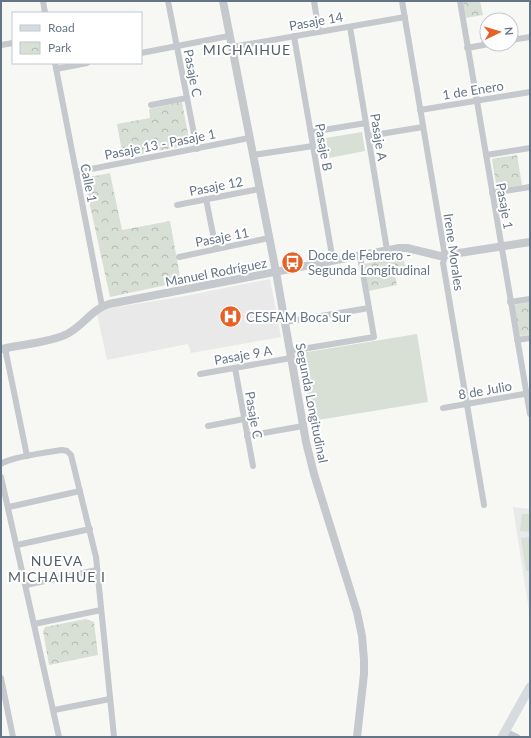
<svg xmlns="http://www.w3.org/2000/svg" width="531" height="738" font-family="Lato,sans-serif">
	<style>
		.built { fill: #e8e9e8 }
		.green { fill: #d8dfd5 }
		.park { fill: url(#park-crowns) }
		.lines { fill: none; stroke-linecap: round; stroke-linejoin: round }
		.minor { stroke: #c5c8cc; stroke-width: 6 }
		.tertiary { stroke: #c5c8cc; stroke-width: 8 }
		.secondary { stroke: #d6dbdf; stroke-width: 9 }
		.labels { text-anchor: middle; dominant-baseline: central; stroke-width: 4; stroke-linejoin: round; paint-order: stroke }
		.street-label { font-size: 13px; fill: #667586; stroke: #fff }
		.poi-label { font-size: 13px; fill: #667586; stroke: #fff; text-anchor: start }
		.neighbourhood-label { font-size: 14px; letter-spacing: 1px; fill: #545f6b; stroke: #fff }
	</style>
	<defs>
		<pattern id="park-crowns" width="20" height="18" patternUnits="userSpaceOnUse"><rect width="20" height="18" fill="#d8dfd5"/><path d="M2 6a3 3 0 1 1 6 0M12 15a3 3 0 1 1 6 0" fill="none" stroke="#b3b9b2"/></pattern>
	</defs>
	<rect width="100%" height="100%" fill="#f7f8f4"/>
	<g class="built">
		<polygon points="270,279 281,337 191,353 188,344 107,360 97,314 104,309 180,297"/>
		<polygon points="513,507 530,509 530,617"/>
	</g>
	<g class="green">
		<polygon points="362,132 365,151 329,158 326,138"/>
		<polygon points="417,334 428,402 312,421 301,353"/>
		<polygon points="522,514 530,514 530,532 520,531"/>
		<polygon points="530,537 530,571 526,571 521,538"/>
	</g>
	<g class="park">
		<polygon points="463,1 480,1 483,15 466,18"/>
		<polygon points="182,102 190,145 123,157 117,124 150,118 149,109"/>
		<polygon points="517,155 522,185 497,190 492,159"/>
		<polygon points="110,173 122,230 170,221 181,282 110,297 84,178"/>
		<polygon points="398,257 404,260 406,273 395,275 397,285 369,291 364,264"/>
		<polygon points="530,302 530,334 522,336 518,334 513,305"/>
		<polygon points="86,619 94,622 98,655 49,665 43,631 45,627"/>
	</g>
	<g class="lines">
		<g class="minor">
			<polyline points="43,1 45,13"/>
			<polyline points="168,1 197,149"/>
			<polyline points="314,1 319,32"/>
			<polyline points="402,1 445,256 443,263 484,505"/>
			<polyline points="460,1 530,414"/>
			<polyline points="350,27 387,250"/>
			<polyline points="294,36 333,261"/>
			<polyline points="511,40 530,37"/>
			<polyline points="1,45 13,43"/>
			<polyline points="232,47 405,17"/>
			<polyline points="467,48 489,44"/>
			<polyline points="141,53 229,36"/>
			<polyline points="55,63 102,306"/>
			<polyline points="56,69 87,63"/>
			<polyline points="151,105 187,98"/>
			<polyline points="420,110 530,92"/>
			<polyline points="311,132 366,123"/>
			<polyline points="368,136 423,127"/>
			<polyline points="253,155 313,146"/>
			<polyline points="486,155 530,148"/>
			<polyline points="76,172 249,138"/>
			<polyline points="492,193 530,187"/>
			<polyline points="206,199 216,249"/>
			<polyline points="177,205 259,189"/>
			<polyline points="179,257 269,238"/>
			<polyline points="510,302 530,299"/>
			<polyline points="285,322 369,308"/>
			<polyline points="517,340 530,338"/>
			<polyline points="5,348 27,456"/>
			<polyline points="290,351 374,337 360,256"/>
			<polyline points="235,368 253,466"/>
			<polyline points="200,374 291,358"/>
			<polyline points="443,408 530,393"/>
			<polyline points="208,426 244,419"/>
			<polyline points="247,436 303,426"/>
			<path d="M 1,464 C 10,457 49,452 62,450 L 67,451 L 71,455 L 96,557 L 114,737"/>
			<polyline points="1,477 59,737"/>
			<polyline points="9,507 80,491"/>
			<polyline points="17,545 90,529"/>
			<polyline points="26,585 97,570"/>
			<polyline points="34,624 101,610"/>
			<polyline points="1,678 13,737"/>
			<polyline points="54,710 110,699"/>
			<polyline points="505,731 517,737"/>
		</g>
		<g class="tertiary">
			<polyline points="223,1 276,272 306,442 314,474 357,612 362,636 364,660 364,674 357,737"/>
			<path d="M 1,349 C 19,345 52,342 67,334 C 83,326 92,309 109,304 L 399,248 L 407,248 L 440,256 L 530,242"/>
		</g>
		<polyline class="secondary" points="502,737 530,687"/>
	</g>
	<defs>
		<symbol id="bus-disc" viewBox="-11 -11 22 22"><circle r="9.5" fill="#e76025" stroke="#fff"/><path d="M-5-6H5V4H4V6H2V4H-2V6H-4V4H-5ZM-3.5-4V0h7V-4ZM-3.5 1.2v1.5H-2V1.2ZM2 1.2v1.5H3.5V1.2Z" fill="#fff"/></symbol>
		<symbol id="hospital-disc" viewBox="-11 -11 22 22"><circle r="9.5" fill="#e76025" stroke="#fff"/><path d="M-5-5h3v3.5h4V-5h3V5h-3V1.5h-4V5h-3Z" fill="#fff"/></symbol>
	</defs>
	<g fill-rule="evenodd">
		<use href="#bus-disc" x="280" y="250" width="25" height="25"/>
		<use href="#hospital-disc" x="218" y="304" width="25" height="25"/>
	</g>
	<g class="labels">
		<g class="street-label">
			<text transform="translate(316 21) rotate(-10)">Pasaje 14</text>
			<text transform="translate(193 73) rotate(79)">Pasaje C</text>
			<text transform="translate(473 90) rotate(-9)">1 de Enero</text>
			<text transform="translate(379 137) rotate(81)">Pasaje A</text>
			<text transform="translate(160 144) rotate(-11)">Pasaje 13 - Pasaje 1</text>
			<text transform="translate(324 147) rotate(80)">Pasaje B</text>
			<text transform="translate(89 183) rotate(79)">Calle 1</text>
			<text transform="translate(216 186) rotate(-11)">Pasaje 12</text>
			<text transform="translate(505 206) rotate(80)">Pasaje 1</text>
			<text transform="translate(222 237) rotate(-11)">Pasaje 11</text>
			<text transform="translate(454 252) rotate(82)">Irene Morales</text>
			<text transform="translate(216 272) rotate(-11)">Manuel Rodríguez</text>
			<text transform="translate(243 355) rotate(-10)">Pasaje 9 A</text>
			<text transform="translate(485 390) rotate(-10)">8 de Julio</text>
			<text transform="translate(312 403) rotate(79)">Segunda Longitudinal</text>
			<text transform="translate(254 415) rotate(80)">Pasaje C</text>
		</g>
		<g class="poi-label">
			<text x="308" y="255">Doce de Febrero -<tspan x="308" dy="15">Segunda Longitudinal</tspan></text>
			<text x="246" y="317">CESFAM Boca Sur</text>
		</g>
		<g class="neighbourhood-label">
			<text x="247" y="49">MICHAIHUE</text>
			<text x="57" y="560">NUEVA<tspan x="57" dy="16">MICHAIHUE I</tspan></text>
		</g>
	</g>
	<rect width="531" height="738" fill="none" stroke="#667586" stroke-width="4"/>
	<rect x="12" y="12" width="130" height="52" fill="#ffffff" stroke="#c2c8cf"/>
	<rect x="20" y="25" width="20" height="6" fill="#d6dbdf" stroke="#c2c8cf"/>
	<text x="48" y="32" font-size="12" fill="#667586">Road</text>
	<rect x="20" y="42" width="20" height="12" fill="url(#park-crowns)" stroke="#c2c8cf"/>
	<text x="48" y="52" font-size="12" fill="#667586">Park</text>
	<g transform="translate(499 32) rotate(85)"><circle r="19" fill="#ffffff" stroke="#c2c8cf"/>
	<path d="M0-3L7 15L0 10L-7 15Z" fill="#e76025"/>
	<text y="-6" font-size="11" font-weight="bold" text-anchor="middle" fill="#667586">N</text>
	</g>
</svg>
